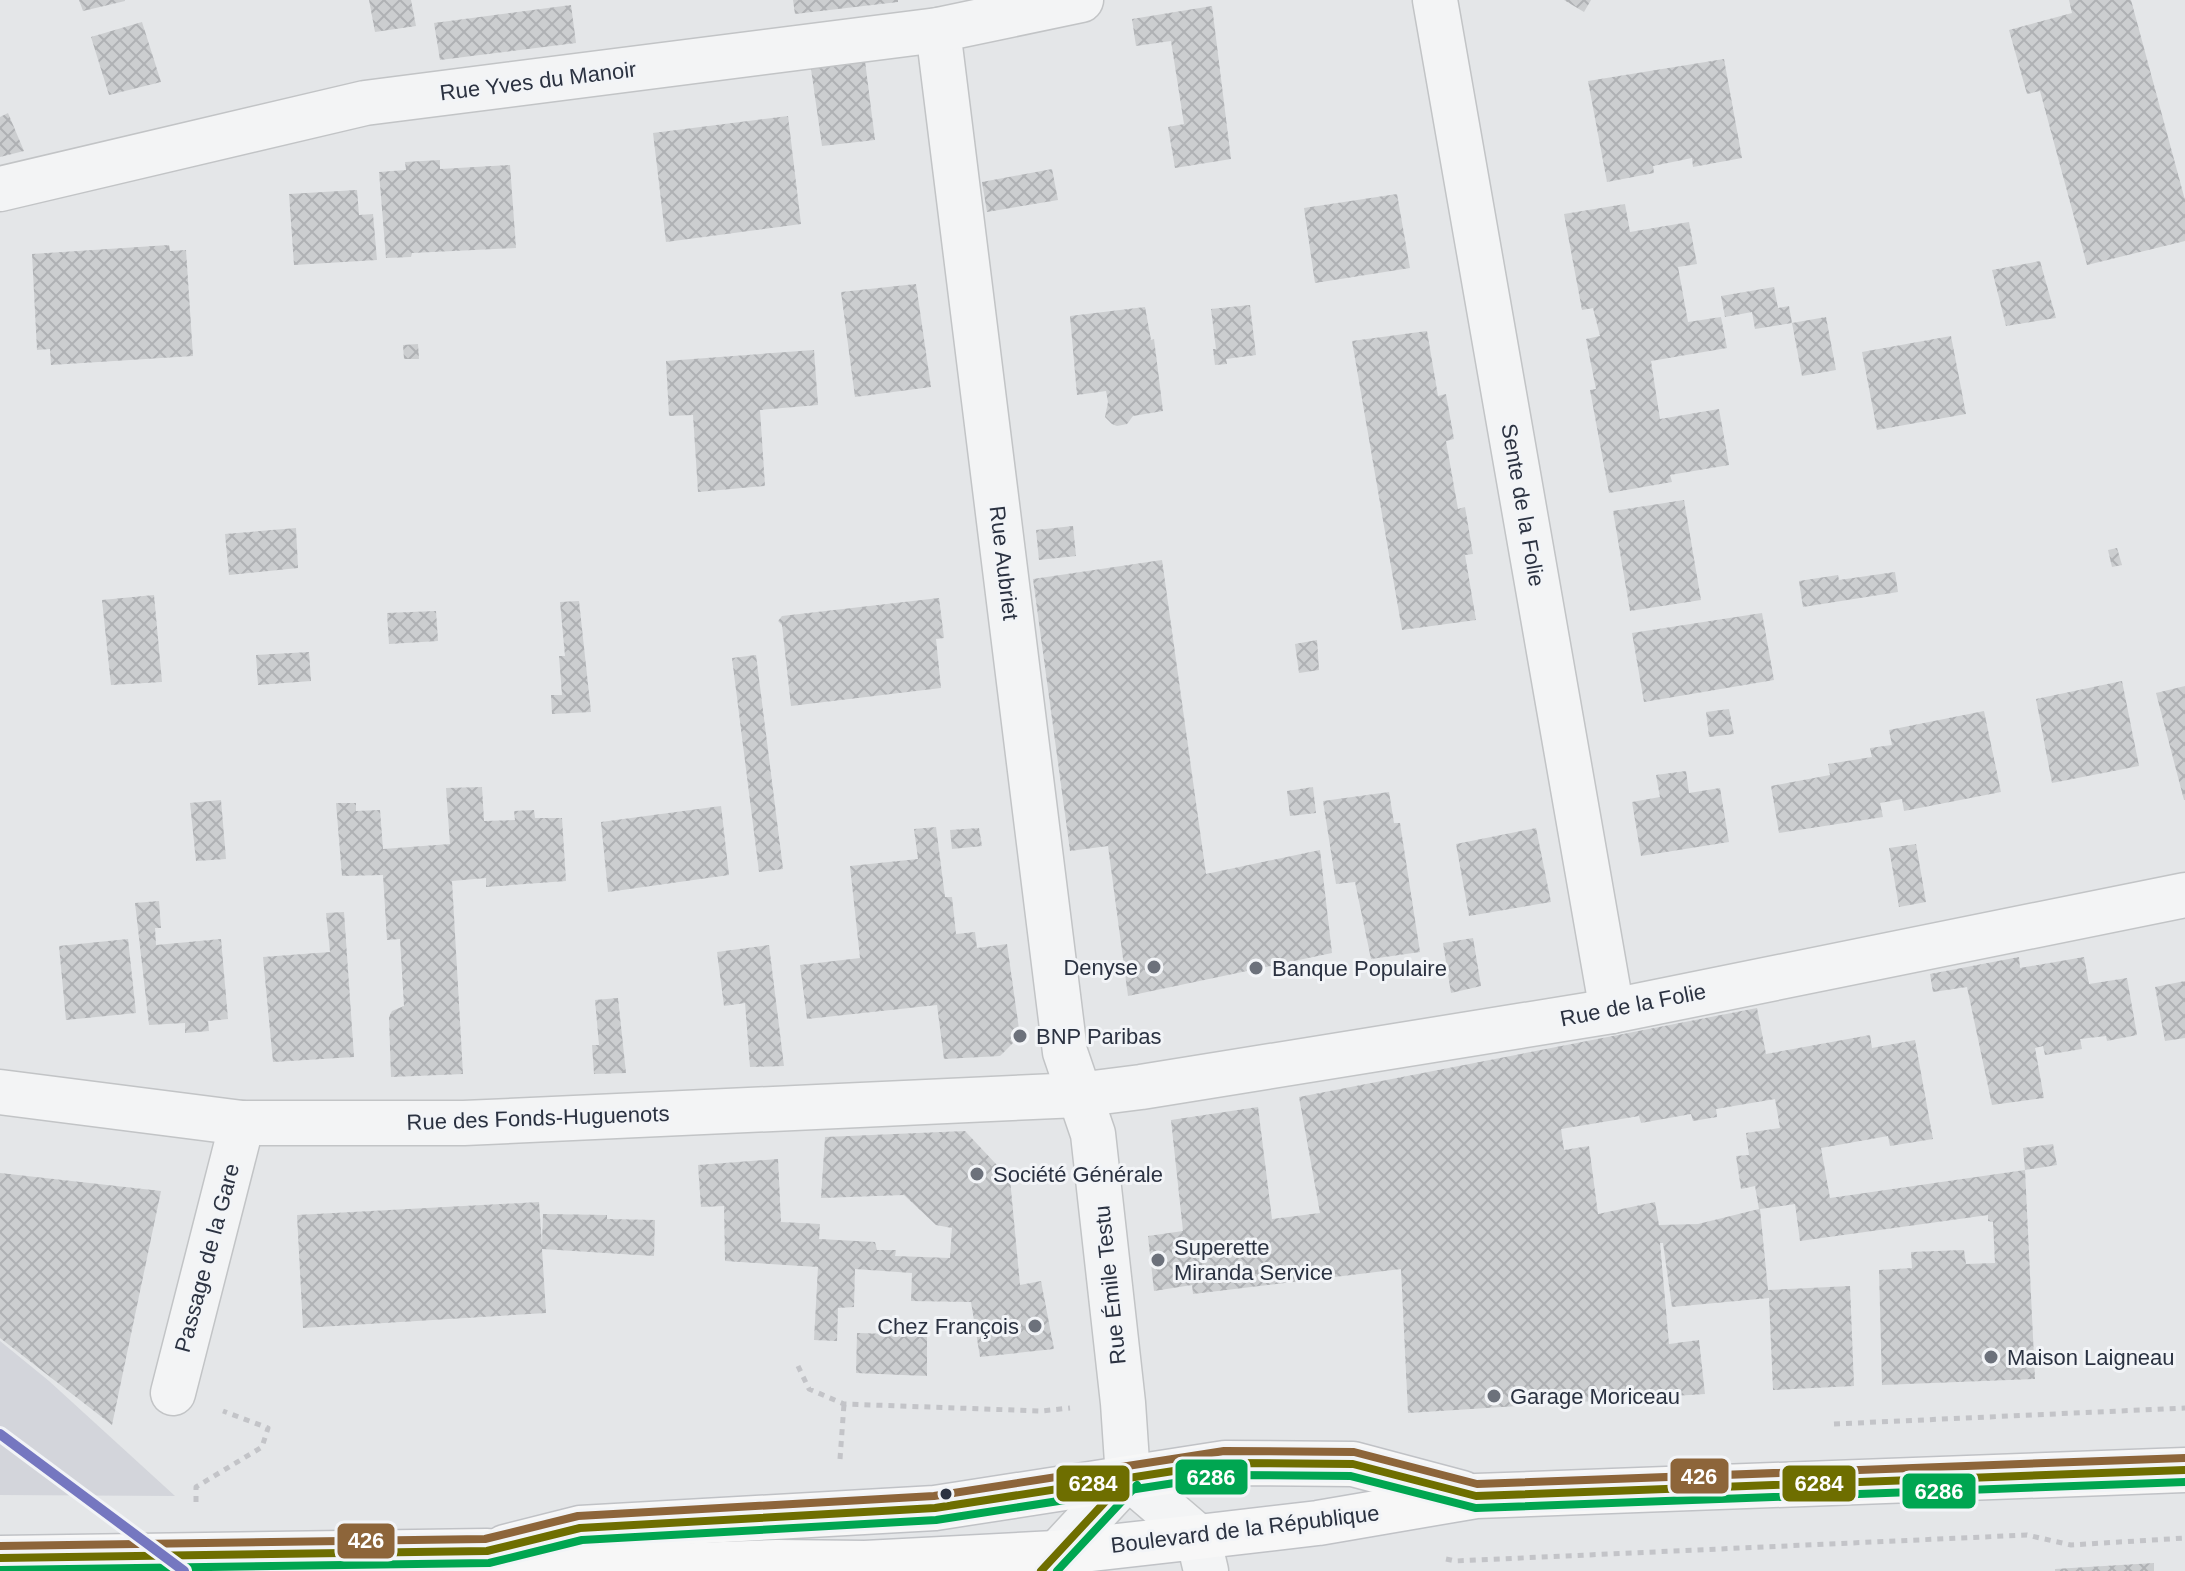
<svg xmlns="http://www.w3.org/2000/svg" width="2185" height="1571" font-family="Arial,sans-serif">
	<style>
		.built { fill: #d3d5db }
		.building { fill: url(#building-cross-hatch); fill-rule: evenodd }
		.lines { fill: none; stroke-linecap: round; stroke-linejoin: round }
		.minor-casing { stroke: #c2c4c6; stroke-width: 47 }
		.major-casing { stroke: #c0c2c6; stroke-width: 47 }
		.path { stroke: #c3c4c8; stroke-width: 5; stroke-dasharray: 6 6; stroke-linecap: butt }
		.minor { stroke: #f3f4f5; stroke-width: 44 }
		.major { stroke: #f7f7f7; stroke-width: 44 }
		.bus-1-casing { stroke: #f2f4f7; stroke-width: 14 }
		.bus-2-casing { stroke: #f2f4f7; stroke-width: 14 }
		.bus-3-casing { stroke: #f2f4f7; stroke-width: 14 }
		.bus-1 { stroke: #6e6e00; stroke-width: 8 }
		.bus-2 { stroke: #00a651; stroke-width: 8 }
		.bus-3 { stroke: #8d653a; stroke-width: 8 }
		.rail-1-casing { stroke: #f2f4f7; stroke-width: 16 }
		.rail-1 { stroke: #7577c0; stroke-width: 10 }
		.poi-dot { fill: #6c717b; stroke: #f2f4f7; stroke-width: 3 }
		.bus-dot { fill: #2b3241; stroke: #f2f4f7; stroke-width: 3 }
		.labels { text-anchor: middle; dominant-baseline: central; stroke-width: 6; stroke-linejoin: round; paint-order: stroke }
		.street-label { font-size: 22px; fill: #2b3241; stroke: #f2f4f7 }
		.poi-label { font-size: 22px; fill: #2b3241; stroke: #f2f4f7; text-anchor: start }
		.line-badge { stroke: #f2f4f7; stroke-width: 3 }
		.badge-label { font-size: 22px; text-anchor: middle; font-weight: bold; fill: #fff }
	</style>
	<defs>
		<pattern id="building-cross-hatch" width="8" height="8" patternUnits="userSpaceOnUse" patternTransform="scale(2)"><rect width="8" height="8" fill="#ccced0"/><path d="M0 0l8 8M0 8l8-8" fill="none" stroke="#afb1b4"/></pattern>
	</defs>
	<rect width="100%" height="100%" fill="#e4e6e8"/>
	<polygon class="built" points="0,1341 49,1381 175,1496 0,1495"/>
	<g class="building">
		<polygon points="79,0 125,0 125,1 83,11"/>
		<polygon points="369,0 411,0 416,26 375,32"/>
		<polygon points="793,0 898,0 898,2 795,14"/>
		<polygon points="1564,0 1591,0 1584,12"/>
		<polygon points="2069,0 2131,0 2185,200 2185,241 2087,265 2040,91 2027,94 2009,30 2072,13"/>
		<polygon points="571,5 576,43 440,60 434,23"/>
		<polygon points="1212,6 1231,159 1175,168 1168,127 1184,124 1171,41 1136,46 1132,19"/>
		<polygon points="142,22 161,82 109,95 91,37"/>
		<polygon points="1724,59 1742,158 1693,167 1692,158 1653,166 1654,173 1607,182 1588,81"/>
		<polygon points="865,61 875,140 822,146 811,69"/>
		<polygon points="8,113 24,151 0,157 0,117"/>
		<polygon points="788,116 801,224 666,242 653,133"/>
		<polygon points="440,160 440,169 510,165 516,248 412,253 411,257 386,258 379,172 406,170 405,162"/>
		<polygon points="1052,169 1058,200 987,212 982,182"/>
		<polygon points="357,190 359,215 373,214 377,260 294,265 289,194"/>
		<polygon points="1397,194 1410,268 1315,283 1304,208"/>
		<polygon points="1625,204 1630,232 1689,222 1697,264 1678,267 1688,322 1721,317 1727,348 1651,361 1660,419 1719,409 1729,465 1670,475 1672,482 1609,493 1590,390 1596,389 1586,339 1600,336 1593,308 1582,310 1564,214"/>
		<polygon points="169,245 170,251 186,250 193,356 51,365 50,349 37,350 32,254"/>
		<polygon points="2040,261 2056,318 2006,326 1992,270"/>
		<polygon points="916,284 931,387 855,397 841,292"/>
		<polygon points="1774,287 1778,308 1789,306 1792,323 1755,329 1752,312 1725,317 1721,296"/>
		<polygon points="1250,305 1256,355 1226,359 1227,364 1215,365 1213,349 1216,349 1211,309"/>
		<polygon points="1145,307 1151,340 1154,339 1163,411 1133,416 1127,424 1117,426 1112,424 1105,417 1108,402 1106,391 1077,395 1070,316"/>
		<polygon points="1826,317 1836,370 1802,376 1792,323"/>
		<polygon points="1427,331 1438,396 1446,394 1454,439 1446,441 1458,509 1465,507 1473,554 1465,555 1476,620 1402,630 1352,341"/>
		<polygon points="1951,336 1966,414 1877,430 1862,352"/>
		<polygon points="418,344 419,359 404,359 403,345"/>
		<polygon points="814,350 818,405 760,410 765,486 698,492 693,415 669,416 666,361"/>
		<polygon points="1684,500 1701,600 1630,611 1613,511"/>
		<polygon points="1073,526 1076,556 1039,560 1036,530"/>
		<polygon points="296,528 298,568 229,575 225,534"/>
		<polygon points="2117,548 2122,565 2112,567 2108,550"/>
		<polygon points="1162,560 1206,874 1320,850 1332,953 1128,996 1108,846 1070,851 1033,579"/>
		<polygon points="1895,572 1898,592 1803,607 1799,581 1838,575 1839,580"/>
		<polygon points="154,595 162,682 111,685 102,600"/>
		<polygon points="939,598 944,638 936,639 941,688 791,706 782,625 778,621 782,616"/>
		<polygon points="579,601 591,712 552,714 551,695 562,695 559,656 565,656 560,602"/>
		<polygon points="436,611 438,641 389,644 387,613"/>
		<polygon points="1762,613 1774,680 1644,702 1632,633"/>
		<polygon points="1317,640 1319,670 1299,673 1295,644"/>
		<polygon points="309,652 311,681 258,685 256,655"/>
		<polygon points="756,655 783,869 759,872 732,658"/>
		<polygon points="2122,681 2139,766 2052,783 2036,699"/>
		<polygon points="2185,686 2185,800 2184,800 2156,693"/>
		<polygon points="1729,709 1734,734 1709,737 1706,712"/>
		<polygon points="1984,711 2001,792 1904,811 1902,799 1880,803 1883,817 1779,833 1771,786 1830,775 1828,764 1872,757 1870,748 1892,745 1889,730"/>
		<polygon points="1686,771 1689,793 1720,788 1729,842 1641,856 1632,802 1660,797 1656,775"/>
		<polygon points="482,787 484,821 515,820 514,811 534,810 535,818 562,818 566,881 486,887 486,878 452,881 463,1074 391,1077 389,1017 392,1011 404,1006 400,939 387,940 383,875 342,876 336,803 356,803 356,811 380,810 383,849 450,844 446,788"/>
		<polygon points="1313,787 1316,813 1290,816 1287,791"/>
		<polygon points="1389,792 1394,823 1400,823 1420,952 1371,959 1355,882 1336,884 1323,801"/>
		<polygon points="221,800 226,859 196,861 190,803"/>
		<polygon points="721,806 729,875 608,892 601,822"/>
		<polygon points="936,827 945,897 952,897 956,934 975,932 977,948 1007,944 1020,1036 1000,1056 944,1059 937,1005 807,1019 800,965 860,958 850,866 918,859 914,829"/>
		<polygon points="979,828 982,846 952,849 950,830"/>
		<polygon points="1536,828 1551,902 1469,916 1456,844"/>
		<polygon points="1916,844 1926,902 1899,907 1889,848"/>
		<polygon points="159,901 161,928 155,928 156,945 221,939 228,1019 208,1021 209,1031 185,1033 185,1023 149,1025 135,903"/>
		<polygon points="344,912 354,1057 273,1062 263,957 330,952 326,913"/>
		<polygon points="1473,938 1481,986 1451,993 1443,943"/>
		<polygon points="128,939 136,1013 66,1020 59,946"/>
		<polygon points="769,945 784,1066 750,1067 745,1003 724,1006 717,952"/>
		<polygon points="2019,957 2020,968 2084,957 2089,984 2127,978 2137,1035 2107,1041 2106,1036 2080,1039 2082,1049 2045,1055 2043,1046 2035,1048 2044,1098 1992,1105 1967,987 1933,992 1930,974"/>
		<polygon points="2185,981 2185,1038 2165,1041 2155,987"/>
		<polygon points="618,998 626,1073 594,1074 592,1045 599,1045 595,1000"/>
		<path d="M 1757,1008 L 1766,1054 L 1870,1035 L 1872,1048 L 1915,1040 L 1933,1139 L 1890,1146 L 1888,1136 L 1821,1148 L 1830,1198 L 2025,1170 L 2023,1148 L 2053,1144 L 2057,1165 L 2025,1170 L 2035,1379 L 1882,1385 L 1879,1270 L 1912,1268 L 1911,1252 L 1964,1250 L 1966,1264 L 1995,1263 L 1993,1222 L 1988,1221 L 1988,1215 L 1800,1241 L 1795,1204 L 1760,1209 L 1768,1290 L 1850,1286 L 1854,1386 L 1773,1390 L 1769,1298 L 1672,1307 L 1663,1243 L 1660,1243 L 1669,1344 L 1699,1340 L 1705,1394 L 1408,1413 L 1401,1269 L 1193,1294 L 1192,1285 L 1154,1291 L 1148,1236 L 1183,1231 L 1171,1120 L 1258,1107 L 1272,1219 L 1320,1213 L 1299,1097 ZM 1775,1099 L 1780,1128 L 1746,1133 L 1749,1155 L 1736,1156 L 1741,1189 L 1755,1186 L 1759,1209 L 1698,1224 L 1659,1225 L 1655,1202 L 1598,1214 L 1589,1146 L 1564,1150 L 1561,1129 L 1639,1116 L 1641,1123 L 1691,1114 L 1693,1121 L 1717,1117 L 1716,1109 Z"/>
		<polygon points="965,1131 1010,1179 1020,1285 1041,1281 1054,1349 980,1357 971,1302 911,1301 912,1273 855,1269 854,1307 838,1308 837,1341 814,1340 818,1267 725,1261 724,1206 701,1207 698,1165 778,1159 781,1222 820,1224 819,1239 875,1242 877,1250 896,1250 895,1256 950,1258 952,1228 936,1225 904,1195 821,1198 825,1137"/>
		<polygon points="0,1173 161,1191 112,1425 0,1338"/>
		<polygon points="539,1202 542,1246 543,1214 607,1215 607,1219 655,1220 654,1256 542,1249 546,1313 303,1328 297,1215"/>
		<polygon points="857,1333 927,1335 927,1376 856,1373"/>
		<polygon points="2154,1563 2154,1571 2055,1571 2055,1569"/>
	</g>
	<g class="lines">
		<defs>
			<g id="minor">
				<polyline points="1435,0 1612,1011"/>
				<polyline points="938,30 1065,1052 1093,1134 1123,1403 1128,1477"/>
				<polyline points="0,189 365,103 938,30 1081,0"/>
				<polyline points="0,1092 242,1123 464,1123 1078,1095 1141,1087 1612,1011 2185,895"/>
				<polyline points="173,1393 242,1123"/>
				<polyline points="1128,1477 1198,1537 1206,1571"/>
				<polyline points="1041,1571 1128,1477"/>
			</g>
			<g id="major">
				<polyline points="505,1547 580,1528 935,1508 1225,1463 1353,1464 1462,1493"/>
				<polyline points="0,1558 487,1551 588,1569 777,1562 865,1563 1055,1553 1198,1537 1318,1523 1476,1496 2185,1470"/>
			</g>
		</defs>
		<use href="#minor" class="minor-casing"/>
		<use href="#major" class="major-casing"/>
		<g class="path">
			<polyline points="798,1366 809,1389 844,1404 1041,1411 1070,1408"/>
			<polyline points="1834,1424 2185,1408"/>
			<polyline points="840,1459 844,1404"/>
			<polyline points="196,1502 196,1487 262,1447 268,1428 223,1411"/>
			<polyline points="1446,1559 1455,1561 2027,1535 2071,1545 2185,1538"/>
		</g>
		<use href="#minor" class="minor"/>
		<use href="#major" class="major"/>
		<defs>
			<g id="bus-1">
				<polyline points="0,1558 487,1551 580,1528 935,1508 1225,1463 1353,1464 1476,1496 2185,1470"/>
				<polyline points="1041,1571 1128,1477"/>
			</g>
			<g id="bus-2">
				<polyline points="0,1570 489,1563 582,1540 936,1520 1226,1475 1351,1476 1476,1508 2185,1482"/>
				<polyline points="1057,1571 1137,1485"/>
			</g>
			<polyline id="bus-3" points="0,1546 485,1539 578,1516 934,1496 1224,1451 1354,1452 1477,1484 2185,1458"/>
		</defs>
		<use href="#bus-1" class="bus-1-casing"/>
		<use href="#bus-2" class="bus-2-casing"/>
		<use href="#bus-3" class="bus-3-casing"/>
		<use href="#bus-1" class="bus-1"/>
		<use href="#bus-2" class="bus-2"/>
		<use href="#bus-3" class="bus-3"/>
		<defs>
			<polyline id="rail-1" points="0,1434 184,1571"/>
		</defs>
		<use href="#rail-1" class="rail-1-casing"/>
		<use href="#rail-1" class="rail-1"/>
	</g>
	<g class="poi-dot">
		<circle cx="1154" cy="967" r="8"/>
		<circle cx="1256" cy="968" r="8"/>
		<circle cx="1020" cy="1036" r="8"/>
		<circle cx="977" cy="1174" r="8"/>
		<circle cx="1158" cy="1260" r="8"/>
		<circle cx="1035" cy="1326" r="8"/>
		<circle cx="1991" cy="1357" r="8"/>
		<circle cx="1494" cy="1396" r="8"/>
	</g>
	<circle class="bus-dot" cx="946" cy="1494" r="7"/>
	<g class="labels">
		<g class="street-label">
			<text transform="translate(538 81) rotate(-7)">Rue Yves du Manoir</text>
			<text transform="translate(1523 505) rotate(80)">Sente de la Folie</text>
			<text transform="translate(1004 563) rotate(83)">Rue Aubriet</text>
			<text transform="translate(1633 1005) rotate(-11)">Rue de la Folie</text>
			<text transform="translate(538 1118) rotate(-2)">Rue des Fonds-Huguenots</text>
			<text transform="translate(207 1258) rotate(-75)">Passage de la Gare</text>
			<text transform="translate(1110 1285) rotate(-96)">Rue Émile Testu</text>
			<text transform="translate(1245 1529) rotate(-7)">Boulevard de la République</text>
		</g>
		<g class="poi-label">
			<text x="1138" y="967" text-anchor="end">Denyse</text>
			<text x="1272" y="968">Banque Populaire</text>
			<text x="1036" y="1036">BNP Paribas</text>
			<text x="993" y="1174">Société Générale</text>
			<text x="1174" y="1247">Superette<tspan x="1174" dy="25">Miranda Service</tspan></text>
			<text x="1019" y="1326" text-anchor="end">Chez François</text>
			<text x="2007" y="1357">Maison Laigneau</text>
			<text x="1510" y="1396">Garage Moriceau</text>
		</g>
	</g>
	<g class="line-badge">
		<rect x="1669" y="1457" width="61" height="38" rx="8" fill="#8d653a"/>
		<rect x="1174" y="1458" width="75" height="38" rx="8" fill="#00a651"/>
		<rect x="1781" y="1464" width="76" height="39" rx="8" fill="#6e6e00"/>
		<rect x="1055" y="1464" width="76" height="39" rx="8" fill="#6e6e00"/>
		<rect x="1901" y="1472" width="76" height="38" rx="8" fill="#00a651"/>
		<rect x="336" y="1522" width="60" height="38" rx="8" fill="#8d653a"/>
	</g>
	<g class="badge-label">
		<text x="1699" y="1484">426</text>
		<text x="1211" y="1485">6286</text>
		<text x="1819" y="1491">6284</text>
		<text x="1093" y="1491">6284</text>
		<text x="1939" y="1499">6286</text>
		<text x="366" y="1548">426</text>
	</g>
</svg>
